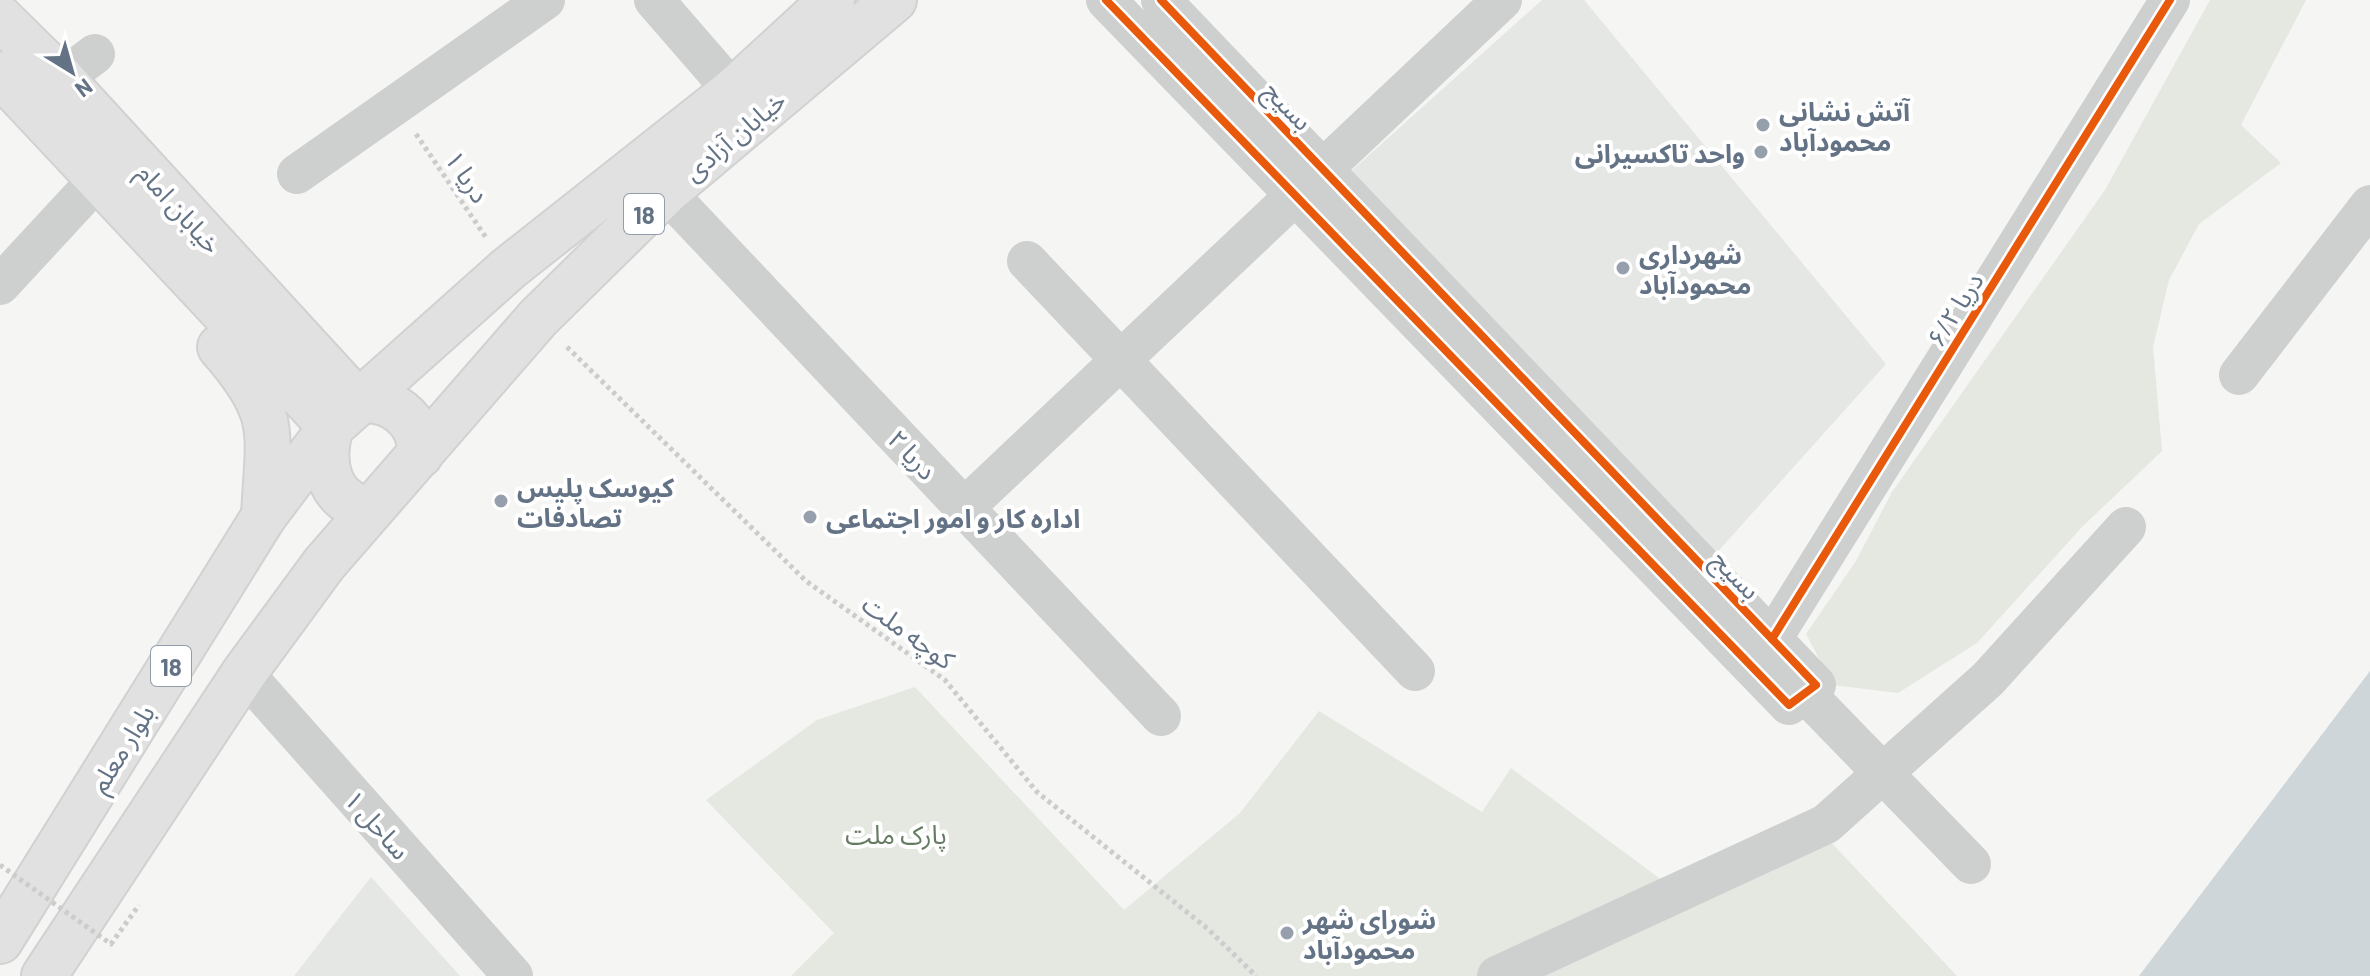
<svg xmlns="http://www.w3.org/2000/svg" width="2370" height="976" font-family="Barlow,'Noto Sans Arabic',sans-serif">
	<style>
		.built { fill: #e5e7e5 }
		.green { fill: #e4e8e1 }
		.water { fill: #ced6d9 }
		.lines { fill: none; stroke-linecap: round; stroke-linejoin: round }
		.major-casing { stroke: #d0d2d2; stroke-width: 48 }
		.path { stroke: #cccccd; stroke-width: 5; stroke-dasharray: 4 4; stroke-linecap: butt }
		.minor { stroke: #ced0d0; stroke-width: 40 }
		.major { stroke: #e1e1e2; stroke-width: 44 }
		.path-bridge { stroke: #cccccd; stroke-width: 5; stroke-dasharray: 4 4; stroke-linecap: butt }
		.cycleway-casing { stroke: #fff; stroke-width: 13 }
		.cycleway { stroke: #e8590c; stroke-width: 8 }
		.poi-dot { fill: #96a0ac; stroke: #fff; stroke-width: 3 }
		.labels { text-anchor: middle; dominant-baseline: central; stroke-width: 8; stroke-linejoin: round; paint-order: stroke }
		.shield { fill: #fff; stroke: #929daa; stroke-width: 2 }
		.shield-label { font-size: 24px; font-weight: bold; fill: #637385 }
		.street-label { font-size: 26px; fill: #637385; stroke: #fff }
		.poi-label { font-size: 26px; font-weight: bold; fill: #637385; stroke: #fff; text-anchor: start }
		.park-label { font-size: 26px; fill: #657c62; stroke: #fff }
	</style>
	<rect width="100%" height="100%" fill="#f5f5f3"/>
	<g class="built">
		<polygon points="1542,0 1584,0 1886,364 1713,557 1350,172"/>
		<polygon points="371,877 460,976 294,976"/>
	</g>
	<g class="green">
		<polygon points="2210,0 2306,0 2241,125 2281,163 2199,224 2169,280 2153,347 2162,451 2083,526 1977,643 1898,693 1833,685 1806,634 1856,561 1892,492 2105,190"/>
		<polygon points="915,687 1124,910 1240,813 1319,711 1482,812 1511,768 1694,904 1826,837 1957,976 791,976 834,933 706,800 817,720"/>
	</g>
	<polygon class="water" points="2370,671 2370,976 2139,976"/>
	<g class="lines">
		<defs>
			<g id="major">
				<polyline points="0,18 62,79 357,401"/>
				<path d="M 0,74 L 331,427 C 320,463 328,504 371,509"/>
				<path d="M 220,347 C 280,415 268,432 264,516"/>
				<path d="M 357,401 C 390,396 422,419 420,455"/>
				<polyline points="0,941 264,516 331,427 508,269 733,91 832,0"/>
				<polyline points="44,976 244,673 324,564 538,318 666,192 894,0"/>
			</g>
		</defs>
		<use href="#major" class="major-casing"/>
		<g class="path">
			<polyline points="416,134 487,239"/>
			<polyline points="567,347 806,581 945,680 1037,792 1208,929 1256,976"/>
		</g>
		<g class="minor">
			<polyline points="654,0 733,91"/>
			<polyline points="1106,0 1789,705 1816,685 1161,0"/>
			<polyline points="62,79 95,54"/>
			<polyline points="297,174 545,0"/>
			<polyline points="666,192 1161,716"/>
			<polyline points="1027,261 1415,671"/>
			<polyline points="0,285 98,179"/>
			<polyline points="2239,375 2370,205"/>
			<polyline points="964,508 1502,0"/>
			<polyline points="1772,639 2170,0"/>
			<polyline points="244,673 513,976"/>
			<polyline points="1805,693 1971,864"/>
			<polyline points="1497,976 1826,824 1988,679 2126,527"/>
		</g>
		<use href="#major" class="major"/>
		<polyline class="path-bridge" points="0,865 111,944 139,905"/>
		<defs>
			<g id="cycleway">
				<polyline points="1106,0 1789,705 1816,685 1161,0"/>
				<polyline points="1772,639 2170,0"/>
			</g>
		</defs>
		<use href="#cycleway" class="cycleway-casing"/>
		<use href="#cycleway" class="cycleway"/>
	</g>
	<g class="poi-dot">
		<circle cx="1763" cy="125" r="8"/>
		<circle cx="1761" cy="152" r="8"/>
		<circle cx="1623" cy="268" r="8"/>
		<circle cx="501" cy="501" r="8"/>
		<circle cx="810" cy="517" r="8"/>
		<circle cx="1287" cy="933" r="8"/>
	</g>
	<g class="labels">
		<g class="shield">
			<rect x="624" y="194" width="40" height="40" rx="6"/>
			<rect x="151" y="646" width="40" height="40" rx="6"/>
		</g>
		<g class="shield-label">
			<text x="644" y="214">18</text>
			<text x="171" y="666">18</text>
		</g>
		<g class="street-label">
			<text transform="translate(1289 105) rotate(46)">بسیج</text>
			<text transform="translate(734 135) rotate(-40)">خیابان آزادی</text>
			<text transform="translate(468 176) rotate(56)">دریا ۱</text>
			<text transform="translate(180 208) rotate(48)">خیابان امام</text>
			<text transform="translate(1954 309) rotate(-58)">دریا ۶/۲</text>
			<text transform="translate(913 454) rotate(47)">دریا ۲</text>
			<text transform="translate(1737 574) rotate(46)">بسیج</text>
			<text transform="translate(909 631) rotate(36)">کوچه ملت</text>
			<text transform="translate(121 748) rotate(-58)">بلوار معلم</text>
			<text transform="translate(378 824) rotate(48)">ساحل ۱</text>
		</g>
		<g class="poi-label">
			<text x="1779" y="110">آتش نشانی<tspan x="1779" dy="30">محمودآباد</tspan></text>
			<text x="1745" y="152" text-anchor="end">واحد تاکسیرانی</text>
			<text x="1639" y="253">شهرداری<tspan x="1639" dy="30">محمودآباد</tspan></text>
			<text x="517" y="486">کیوسک پلیس<tspan x="517" dy="30">تصادفات</tspan></text>
			<text x="826" y="517">اداره کار و امور اجتماعی</text>
			<text x="1303" y="918">شورای شهر<tspan x="1303" dy="30">محمودآباد</tspan></text>
		</g>
		<g class="park-label">
			<text x="896" y="833">پارک ملت</text>
		</g>
	</g>
	<g transform="translate(72 72) rotate(143)" stroke="#ffffff" stroke-width="6" paint-order="stroke">
	<path d="M0-6L14 30L0 20L-14 30Z" fill="#637385"/>
	<text y="-12" font-size="22" font-weight="bold" text-anchor="middle" fill="#637385">N</text>
	</g>
</svg>
